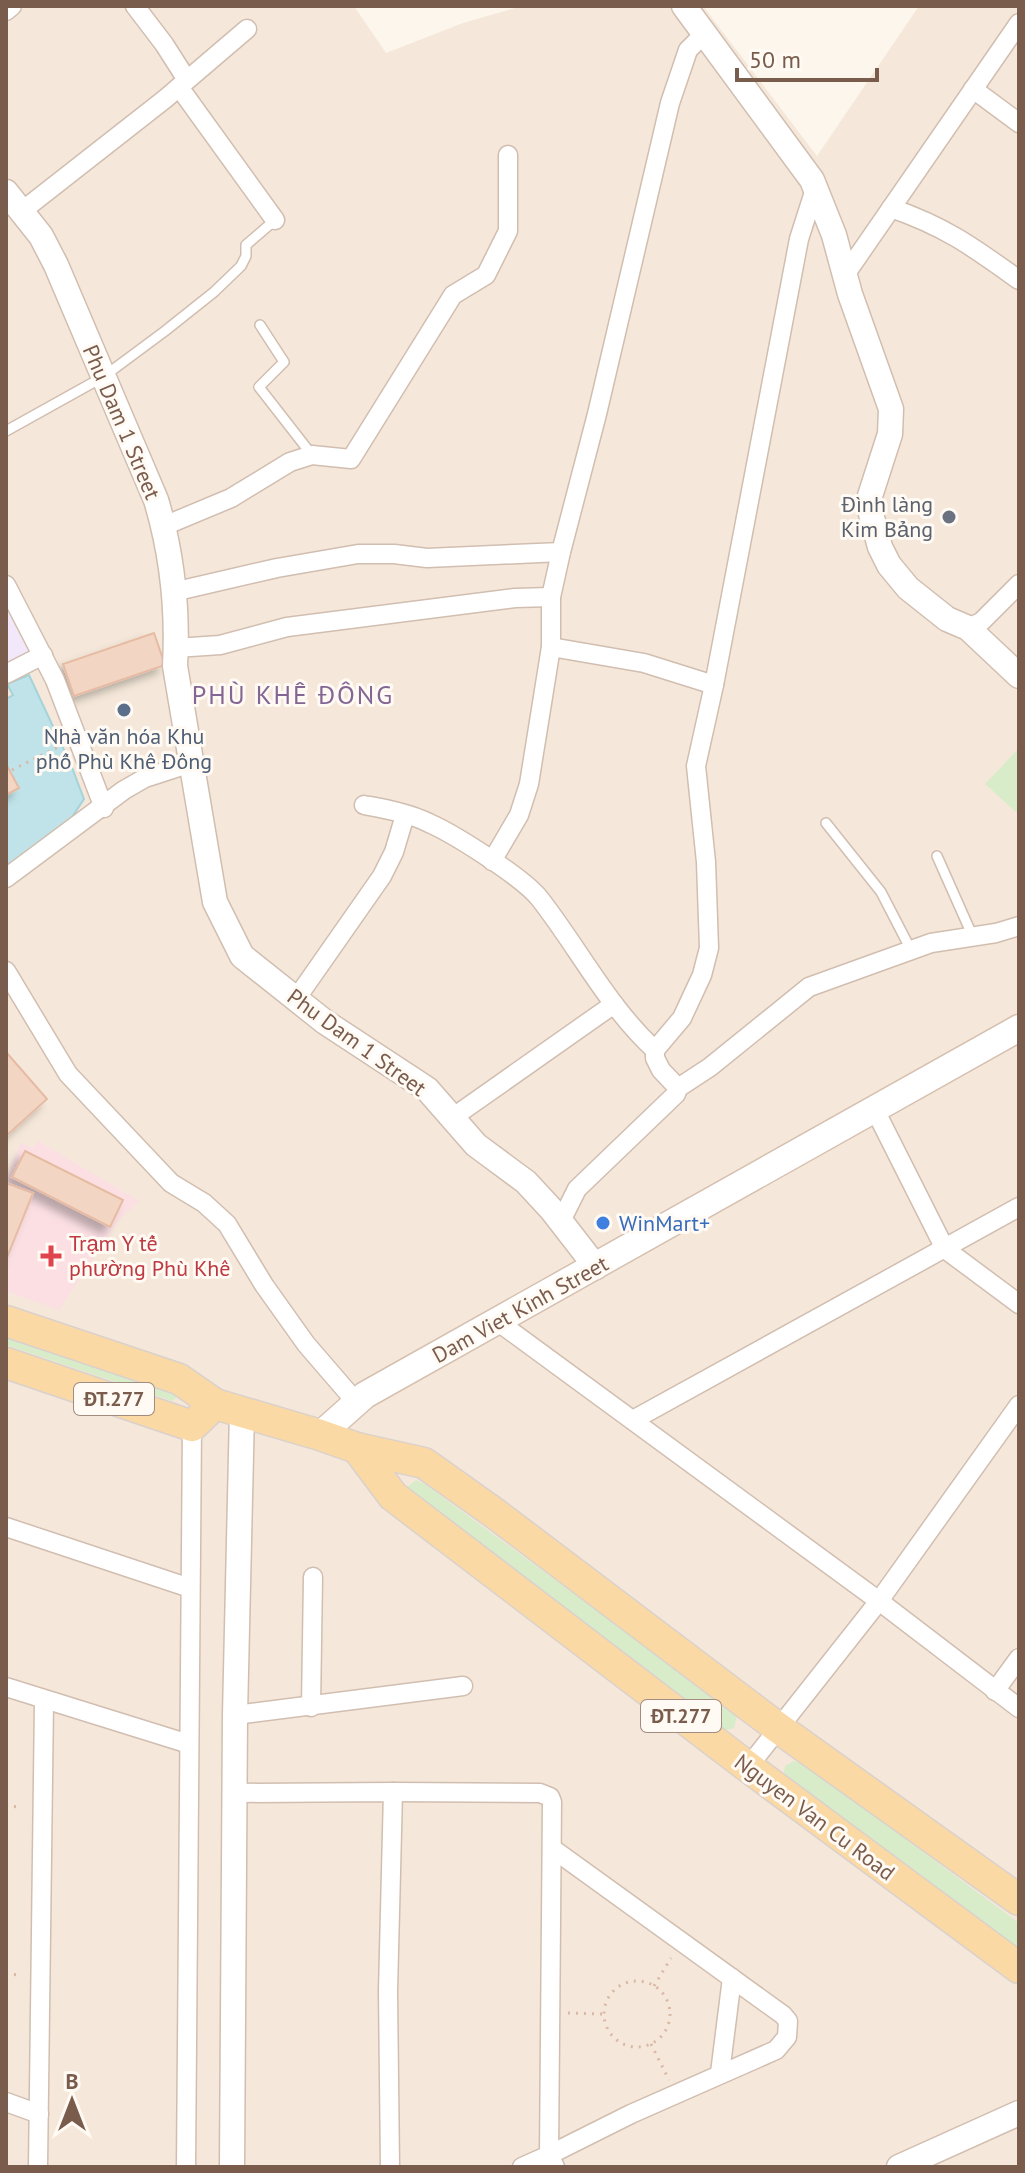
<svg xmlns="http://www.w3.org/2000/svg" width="1025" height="2173" font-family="'PT Sans',sans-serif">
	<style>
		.residential { fill: #f5e8da }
		.education { fill: #f3e8fa }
		.medical { fill: #fbdfe3 }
		.green { fill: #d8ecc9 }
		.water { fill: #bfe3e8; stroke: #a5d3da; stroke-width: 2 }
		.building { fill: #f3d5c3; stroke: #e6bba3; stroke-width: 2; filter: url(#shadow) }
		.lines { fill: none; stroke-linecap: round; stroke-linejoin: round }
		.service-casing { stroke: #d1beb0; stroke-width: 12 }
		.minor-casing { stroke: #d1beb0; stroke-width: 21 }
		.tertiary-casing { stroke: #d1beb0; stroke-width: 27 }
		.secondary-casing { stroke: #d6c0b0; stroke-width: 29 }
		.primary-casing { stroke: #dad1cd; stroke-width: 33 }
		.path { stroke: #d9b8a5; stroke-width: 3; stroke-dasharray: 2 6; stroke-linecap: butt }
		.service { stroke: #fff; stroke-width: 9 }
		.minor { stroke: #fff; stroke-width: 18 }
		.tertiary { stroke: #fff; stroke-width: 24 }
		.secondary { stroke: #fff; stroke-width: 26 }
		.primary { stroke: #fbd9a5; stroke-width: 30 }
		.worship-dot { fill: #6b7280; stroke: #fffaf3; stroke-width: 3 }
		.service-dot { fill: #5c6f8a; stroke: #fffaf3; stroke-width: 3 }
		.shop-dot { fill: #3f7fe0; stroke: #fffaf3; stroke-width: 3 }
		.health-dot { fill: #e0444e; stroke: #fffaf3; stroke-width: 3 }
		.labels { text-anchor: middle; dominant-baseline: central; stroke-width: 6; stroke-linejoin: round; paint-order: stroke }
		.shield { fill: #fffaf3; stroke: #a28b7f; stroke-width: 2 }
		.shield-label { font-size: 20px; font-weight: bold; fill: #7a5c4d }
		.street-label { font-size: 22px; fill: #7a5c4d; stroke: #fffaf3 }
		.worship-label { font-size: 22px; fill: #5b616d; stroke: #fffaf3; text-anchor: end }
		.service-label { font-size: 22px; fill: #4e5e75; stroke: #fffaf3 }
		.shop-label { font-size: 22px; fill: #366cbe; stroke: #fffaf3; text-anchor: start }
		.health-label { font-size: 22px; fill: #be3a42; stroke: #fffaf3; text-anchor: start }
		.quarter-label { font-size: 26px; letter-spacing: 2px; fill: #846695; stroke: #fffaf3 }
	</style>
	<defs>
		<filter id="shadow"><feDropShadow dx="-7" dy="7" stdDeviation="4" flood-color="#0004"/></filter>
	</defs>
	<rect width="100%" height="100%" fill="#fdf6ec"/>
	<polygon class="residential" points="6,6 354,6 386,53 463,23 522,6 703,6 817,156 919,6 1019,6 1019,2167 6,2167"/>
	<polygon class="education" points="6,595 37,652 6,667"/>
	<polygon class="medical" points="38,1141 139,1201 118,1221 59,1310 6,1291 6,1178 21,1143 33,1148"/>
	<g class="green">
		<polygon points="1019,748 1019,815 985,784"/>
		<polygon points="6,1337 170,1392 176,1394 176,1398 172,1401 6,1345"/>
		<polygon points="416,1480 426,1485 732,1710 737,1716 734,1728 723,1731 406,1488"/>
		<polygon points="794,1761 807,1766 1019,1923 1019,1952 783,1777 785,1766"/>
	</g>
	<polygon class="water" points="29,675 71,765 84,799 68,823 6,868 6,699 13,695 7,684"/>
	<g class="building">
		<polygon points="154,633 165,665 74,696 63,664"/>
		<polygon points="6,764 19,788 6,795"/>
		<polygon points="6,1052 47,1099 6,1136"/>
		<polygon points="25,1151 123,1200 110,1227 12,1177"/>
		<polygon points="6,1183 33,1193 6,1260"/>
	</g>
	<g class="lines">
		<defs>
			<g id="service">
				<polyline points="260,325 284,362 259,387 312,455"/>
				<polyline points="6,431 103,377 165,331 214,292 241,266 246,256 246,245 275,220"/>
				<polyline points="826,823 881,892 911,950"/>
				<polyline points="937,856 973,937"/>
			</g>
			<g id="minor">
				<polyline points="135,6 164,44 187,80"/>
				<polyline points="6,11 12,6"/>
				<polyline points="179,87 275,220"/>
				<polyline points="973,89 1019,123"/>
				<path d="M 891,208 C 946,227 973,247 1019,280"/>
				<polyline points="22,211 165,99 247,29"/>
				<polyline points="845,275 1019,23"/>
				<polyline points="164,526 231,498 290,462 312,455 351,459 453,295 486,275 508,231 508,155"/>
				<polyline points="6,585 55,680 104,808"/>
				<polyline points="173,592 277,568 358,554 394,554 427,558 561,552"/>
				<polyline points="968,628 981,622 1019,584"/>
				<polyline points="551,647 644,663 714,685"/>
				<polyline points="176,648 220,645 287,627 515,598 551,597"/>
				<polyline points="6,674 43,655"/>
				<path d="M 364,805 C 385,809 409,813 429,823 C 454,834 524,878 540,899 C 579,949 608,1007 655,1050"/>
				<polyline points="492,861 519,815 529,784 551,647 551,597 561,552 597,414 670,103 688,50 705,33"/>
				<polyline points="6,878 124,790 145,778 191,763"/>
				<polyline points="6,971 68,1074 171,1183 204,1203 227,1224 264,1285 306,1344 356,1402"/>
				<polyline points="296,999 382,876 394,852 405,815"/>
				<polyline points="678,1088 710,1067 809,987 931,943 996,933 1019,926"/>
				<polyline points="874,1108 945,1249 1019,1304"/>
				<polyline points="452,1118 614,1004"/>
				<polyline points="561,1221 577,1189 676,1094 678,1088 661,1070 655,1058 655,1050 682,1018 702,975 709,948 706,862 696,766 714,685 799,239 815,189"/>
				<polyline points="497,1321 879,1601 1019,1708"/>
				<polyline points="633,1420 1019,1207"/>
				<polyline points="6,1527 190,1588"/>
				<polyline points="6,1687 189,1744"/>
				<polyline points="995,1691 1019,1658"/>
				<polyline points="311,1707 313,1577"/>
				<polyline points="235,1715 463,1686"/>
				<polyline points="748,1767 879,1601 1019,1405"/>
				<polyline points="393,1792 540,1793 550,1797 552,1802 549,2155 522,2167"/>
				<polyline points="235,1793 393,1792 388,1991 390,2167"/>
				<polyline points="553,1849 783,2015 788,2021 787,2037 776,2050 631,2114 549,2155 555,2167"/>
				<polyline points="720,2073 732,1978"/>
				<polyline points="6,2102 39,2114"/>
				<polyline points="38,2167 44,1700"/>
				<polyline points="186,2167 192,1426"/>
			</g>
			<g id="tertiary">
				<polyline points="684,6 812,180 834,235 850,294 891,409 890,434 870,496 870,510 880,547 889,565 908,588 947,619 968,628 1019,676"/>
				<path d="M 6,192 L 41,236 L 56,265 L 156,500 C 172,553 178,611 175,666 L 215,902 L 242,956 L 325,1022 L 427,1089 L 476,1145 L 526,1182 L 551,1209 L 596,1267"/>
				<polyline points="232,2167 235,1715 242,1411"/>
				<polyline points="899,2167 1019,2113"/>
			</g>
			<polyline id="secondary" points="320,1435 365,1395 1019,1028"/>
			<g id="primary">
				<polyline points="6,1321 179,1379 215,1404 320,1435 357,1448 424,1463 497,1515 777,1727 1019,1900"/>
				<polyline points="6,1363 192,1426 215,1404"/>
				<polyline points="357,1448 393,1496 748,1767 1019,1968"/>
			</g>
		</defs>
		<use href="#service" class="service-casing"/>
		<use href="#minor" class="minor-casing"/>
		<use href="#tertiary" class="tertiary-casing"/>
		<use href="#secondary" class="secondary-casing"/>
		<use href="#primary" class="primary-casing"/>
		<g class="path">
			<polyline points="12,770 62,745"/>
			<polyline points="6,1721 6,1805"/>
			<polyline points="6,1806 21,1807"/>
			<polyline points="6,1974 21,1975"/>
			<circle cx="637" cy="2014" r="33"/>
			<polyline points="654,1986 671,1958"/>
			<polyline points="568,2013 604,2014"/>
			<polyline points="651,2044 669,2080"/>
		</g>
		<use href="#service" class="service"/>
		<use href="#minor" class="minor"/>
		<use href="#tertiary" class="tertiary"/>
		<use href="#secondary" class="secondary"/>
		<use href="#primary" class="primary"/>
	</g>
	<circle class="worship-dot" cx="949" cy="517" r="8"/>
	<circle class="service-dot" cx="124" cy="710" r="8"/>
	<circle class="shop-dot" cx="603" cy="1223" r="8"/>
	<path class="health-dot" d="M47 1244h8v8h8v8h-8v8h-8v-8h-8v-8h8z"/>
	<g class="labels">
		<g class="shield">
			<rect x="74" y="1383" width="80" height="32" rx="6"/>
			<rect x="641" y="1700" width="80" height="32" rx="6"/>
		</g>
		<g class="shield-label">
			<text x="114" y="1399">ĐT.277</text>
			<text x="681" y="1716">ĐT.277</text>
		</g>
		<g class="street-label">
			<text transform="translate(122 422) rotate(67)">Phu Dam 1 Street</text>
			<text transform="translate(357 1042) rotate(36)">Phu Dam 1 Street</text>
			<text transform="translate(520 1309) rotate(-29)">Dam Viet Kinh Street</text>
			<text transform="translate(815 1817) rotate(37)">Nguyen Van Cu Road</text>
		</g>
		<g class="worship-label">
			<text x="933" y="504">Đình làng<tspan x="933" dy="25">Kim Bảng</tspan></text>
		</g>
		<g class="service-label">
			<text x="124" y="736">Nhà văn hóa Khu<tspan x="124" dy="25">phố Phù Khê Đông</tspan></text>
		</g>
		<g class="shop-label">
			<text x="619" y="1223">WinMart+</text>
		</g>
		<g class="health-label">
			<text x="69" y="1243">Trạm Y tế<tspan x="69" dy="25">phường Phù Khê</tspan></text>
		</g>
		<g class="quarter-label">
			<text x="293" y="694">PHÙ KHÊ ĐÔNG</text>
		</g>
	</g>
	<rect width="1025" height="2173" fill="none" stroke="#7a5c4d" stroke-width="16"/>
	<g transform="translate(72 2101)" stroke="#fffaf3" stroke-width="6" paint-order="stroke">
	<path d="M0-6L14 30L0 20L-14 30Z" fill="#7a5c4d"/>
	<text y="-12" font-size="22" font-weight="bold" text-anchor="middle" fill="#7a5c4d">B</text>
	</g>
	<path d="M737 68v12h140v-12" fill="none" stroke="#7a5c4d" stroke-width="4"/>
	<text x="749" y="68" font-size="24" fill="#7a5c4d" stroke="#fffaf3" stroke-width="6" paint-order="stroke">50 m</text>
</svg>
